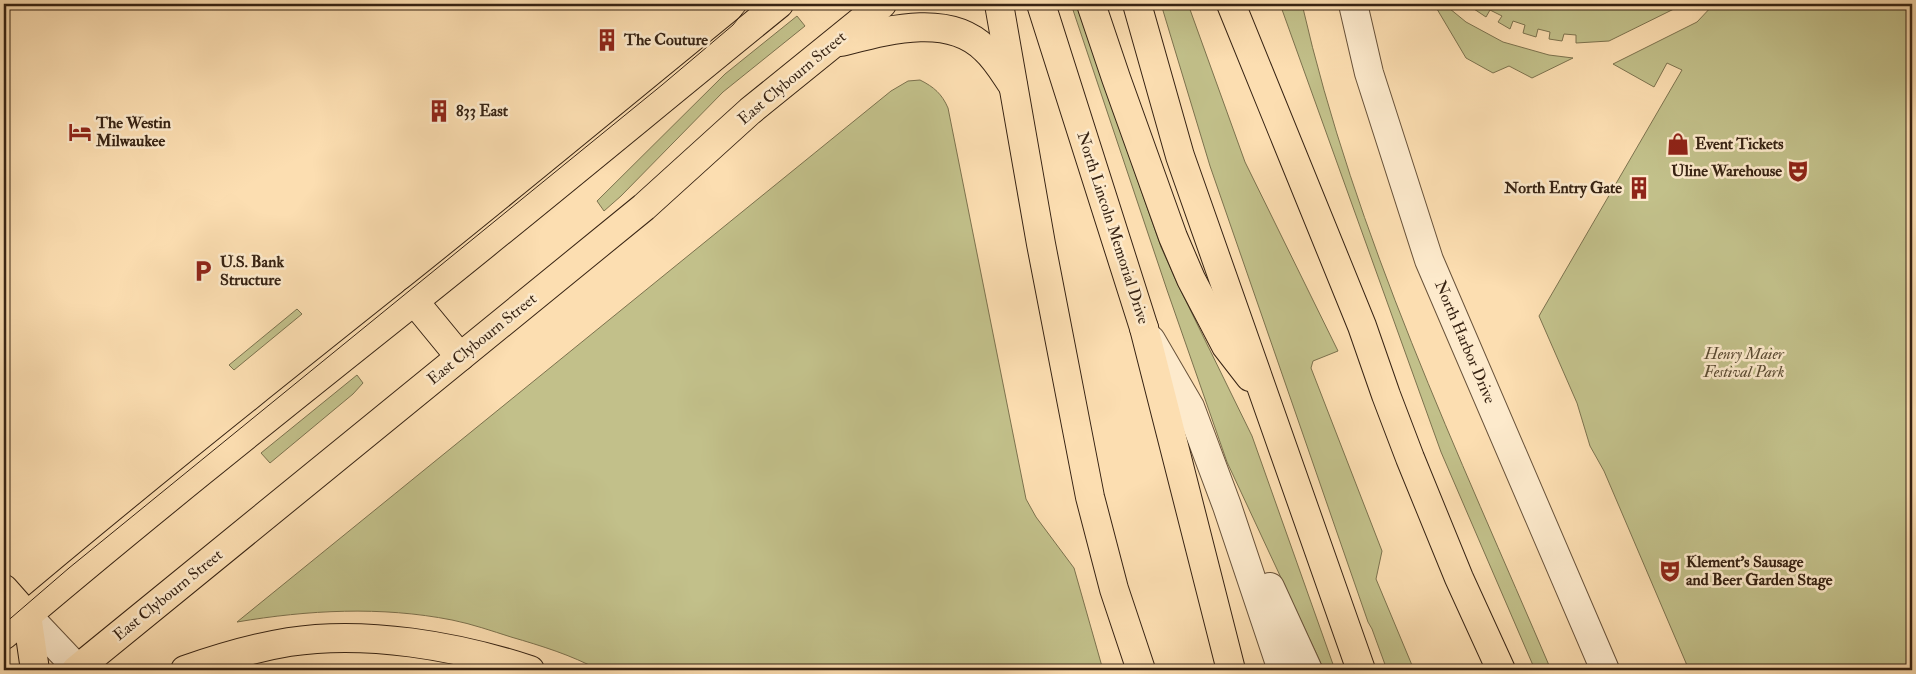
<svg xmlns="http://www.w3.org/2000/svg" width="1916" height="674" font-family="'IM FELL Double Pica',serif">
	<style>
		.green { fill: #c2c08a; stroke: #7c724e }
		.lines { fill: none; stroke-linecap: round; stroke-linejoin: round }
		.minor-casing { stroke: #68523a; stroke-width: 30 }
		.major-casing { stroke: #372313; stroke-width: 30 }
		.highway-casing { stroke: #372313; stroke-width: 30 }
		.minor { stroke: #fdeacc; stroke-width: 28 }
		.major { stroke: #fcdeb1; stroke-width: 28 }
		.highway { stroke: #fcdeb1; stroke-width: 28 }
		.tram { stroke: #372313; stroke-width: 1 }
		.labels { text-anchor: middle; dominant-baseline: central; stroke-width: 5; stroke-linejoin: round; paint-order: stroke }
		.poi-label { font-size: 16px; font-weight: bold; fill: #372313; stroke: #fdeacc; text-anchor: start }
		.street-label { font-size: 16px; fill: #372313; stroke: #fdeacc }
		.park-label { font-size: 16px; font-style: italic; fill: #5a4a31; stroke: #fdeacc }
	</style>
	<rect width="100%" height="100%" fill="#fcdeb1"/>
	<filter id="stains"><feTurbulence type="fractalNoise" baseFrequency=".004" numOctaves="4"/><feColorMatrix values="0 0 0 0 .2 0 0 0 0 .09 0 0 0 0 .02 0 0 0 .5 -.17"/></filter>
	<radialGradient id="worn" r=".72"><stop offset=".6" stop-color="#630" stop-opacity="0"/><stop offset="1" stop-color="#630" stop-opacity=".3"/></radialGradient>
	<g class="green">
		<polygon points="1071,4 1076,4 1161,247 1178,285 1252,436 1335,670 1324,670 1227,462 1167,290"/>
		<polygon points="1161,4 1188,4 1245,162 1338,351 1313,361 1311,368 1382,551 1376,579 1414,670 1387,670 1372,629 1368,622 1210,166"/>
		<path d="M 1280,4 L 1302,4 C 1355,236 1458,452 1551,670 L 1535,670 L 1441,452 Z"/>
		<polygon points="1434,4 1444,4 1466,22 1503,42 1549,55 1573,58 1532,78 1509,66 1493,73 1466,58"/>
		<polygon points="1478,4 1684,4 1609,41 1576,43 1576,35 1564,34 1562,41 1549,39 1550,32 1538,29 1536,37 1523,33 1525,25 1513,21 1510,29 1498,22 1502,16 1490,10 1486,17 1474,9"/>
		<polygon points="1714,4 1912,4 1912,670 1689,670 1604,471 1590,446 1577,403 1539,316 1682,70 1667,63 1654,87 1613,64 1697,22"/>
		<polygon points="797,16 805,26 723,92 621,196 604,211 597,201 725,74"/>
		<path d="M 920,80 C 934,87 942,94 948,108 L 1026,499 L 1036,517 L 1074,568 L 1103,670 L 599,670 C 571,655 542,646 511,637 C 492,631 472,624 452,620 C 381,606 308,610 237,622 L 891,91 L 908,81 Z"/>
		<polygon points="297,309 302,314 234,370 229,365"/>
		<polygon points="357,375 363,383 353,394 270,463 261,453"/>
	</g>
	<g class="lines">
		<defs>
			<g id="minor">
				<polyline points="1353,4 1369,73 1429,260 1605,670"/>
				<polyline points="1151,340 1190,407 1227,506 1282,670"/>
				<polyline points="1270,587 1308,670"/>
				<polyline points="27,615 79,670"/>
			</g>
			<g id="major">
				<polyline points="1041,4 1144,328"/>
				<polyline points="1091,4 1116,78 1173,237 1191,279 1226,346 1250,377"/>
				<polyline points="1137,4 1180,156 1361,670"/>
				<path d="M 841,42 C 885,31 948,12 985,49 C 997,60 1004,73 1013,86"/>
				<polyline points="414,301 460,357"/>
				<polyline points="4,589 27,615"/>
				<polyline points="27,615 35,670"/>
				<path d="M 4,635 C 138,521 275,412 413,302 C 536,204 657,103 779,4"/>
				<polyline points="76,670 644,207 750,111 882,4"/>
			</g>
			<g id="highway">
				<polyline points="999,4 1041,244 1090,497 1114,589 1141,670"/>
				<polyline points="1231,4 1362,326 1386,395 1410,458 1459,578 1501,670"/>
				<polyline points="1144,328 1231,670"/>
				<path d="M 185,670 C 219,658 253,648 289,642 C 366,630 457,646 530,670"/>
			</g>
		</defs>
		<use href="#minor" class="minor-casing"/>
		<use href="#major" class="major-casing"/>
		<use href="#highway" class="highway-casing"/>
		<use href="#minor" class="minor"/>
		<use href="#major" class="major"/>
		<use href="#highway" class="highway"/>
		<polyline class="tram" points="4,624 69,568 662,85 733,25 750,4"/>
	</g>
	<defs>
		<symbol id="building-bare" viewBox="-9 -9 18 18"><path d="M-4-6H4V6H1V3H-1V6H-4ZM-2.5-4.3h1.7v1.8h-1.7ZM.8-4.3h1.7v1.8H.8ZM-2.5-1h1.7V.8h-1.7ZM.8-1h1.7V.8H.8Z" fill="#8f2418" stroke="#fdeacc" stroke-width="2.5" paint-order="stroke"/></symbol>
		<symbol id="hotel-bare" viewBox="-9 -9 18 18"><path d="M-6-4.5h1.5V1H6V5H4.5V3h-9V5H-6ZM-4 0a1.8 1.8 0 1 1 3.6 0ZM.5 0V-2.5h3Q6-2.5 6 0Z" fill="#8f2418" stroke="#fdeacc" stroke-width="2.5" paint-order="stroke"/></symbol>
		<symbol id="shop-bare" viewBox="-9 -9 18 18"><path d="M-5-2.5h2.3a2.7 3.5 0 0 1 5.4 0H5L5.5 6h-11ZM-1.5-2.5h3a1.5 2.3 0 0 0-3 0Z" fill="#8f2418" stroke="#fdeacc" stroke-width="2.5" paint-order="stroke"/></symbol>
		<symbol id="theatre-bare" viewBox="-9 -9 18 18"><path d="M-5-5.5Q0-4 5-5.5V0Q5 5 0 6Q-5 5-5 0ZM-3.3-2.5H-1v1.5H-3.3ZM1-2.5H3.3v1.5H1ZM-2.8 1Q0 5.5 2.8 1Z" fill="#8f2418" stroke="#fdeacc" stroke-width="2.5" paint-order="stroke"/></symbol>
		<symbol id="parking-bare" viewBox="-9 -9 18 18"><path d="M-3.5-5.5H1a3.5 3.5 0 0 1 0 7H-1V5.5H-3.5ZM-1-3.4V-.6H.8a1.4 1.4 0 0 0 0-2.8Z" fill="#8f2418" stroke="#fdeacc" stroke-width="2.5" paint-order="stroke"/></symbol>
	</defs>
	<g fill-rule="evenodd">
		<use href="#building-bare" x="591" y="24" width="32" height="32"/>
		<use href="#building-bare" x="423" y="95" width="32" height="32"/>
		<use href="#hotel-bare" x="64" y="116" width="32" height="32"/>
		<use href="#shop-bare" x="1662" y="128" width="32" height="32"/>
		<use href="#theatre-bare" x="1782" y="155" width="32" height="32"/>
		<use href="#building-bare" x="1623" y="172" width="32" height="32"/>
		<use href="#parking-bare" x="187" y="255" width="32" height="32"/>
		<use href="#theatre-bare" x="1654" y="555" width="32" height="32"/>
	</g>
	<g class="labels">
		<g class="poi-label">
			<text x="624" y="40">The Couture</text>
			<text x="456" y="111">833 East</text>
			<text x="96" y="123">The Westin<tspan x="96" dy="18">Milwaukee</tspan></text>
			<text x="1695" y="144">Event Tickets</text>
			<text x="1782" y="171" text-anchor="end">Uline Warehouse</text>
			<text x="1622" y="188" text-anchor="end">North Entry Gate</text>
			<text x="220" y="262">U.S. Bank<tspan x="220" dy="18">Structure</tspan></text>
			<text x="1686" y="562">Klement's Sausage<tspan x="1686" dy="18">and Beer Garden Stage</tspan></text>
		</g>
		<g class="street-label">
			<text transform="translate(792 78) rotate(-40)">East Clybourn Street</text>
			<text transform="translate(1113 228) rotate(72)">North Lincoln Memorial Drive</text>
			<text transform="translate(482 339) rotate(-39)">East Clybourn Street</text>
			<text transform="translate(1465 342) rotate(67)">North Harbor Drive</text>
			<text transform="translate(168 595) rotate(-39)">East Clybourn Street</text>
		</g>
		<g class="park-label">
			<text x="1744" y="354">Henry Maier<tspan x="1744" dy="18">Festival Park</tspan></text>
		</g>
	</g>
	<rect width="1916" height="674" fill="none" stroke="#fcdeb1" stroke-width="20"/>
	<rect x="5" y="5" width="1906" height="664" fill="none" stroke="#372313" stroke-width="2.5"/>
	<rect x="10" y="10" width="1896" height="654" fill="none" stroke="#372313"/>
	<rect width="100%" height="100%" filter="url(#stains)"/>
	<rect width="100%" height="100%" fill="url(#worn)"/>
</svg>
